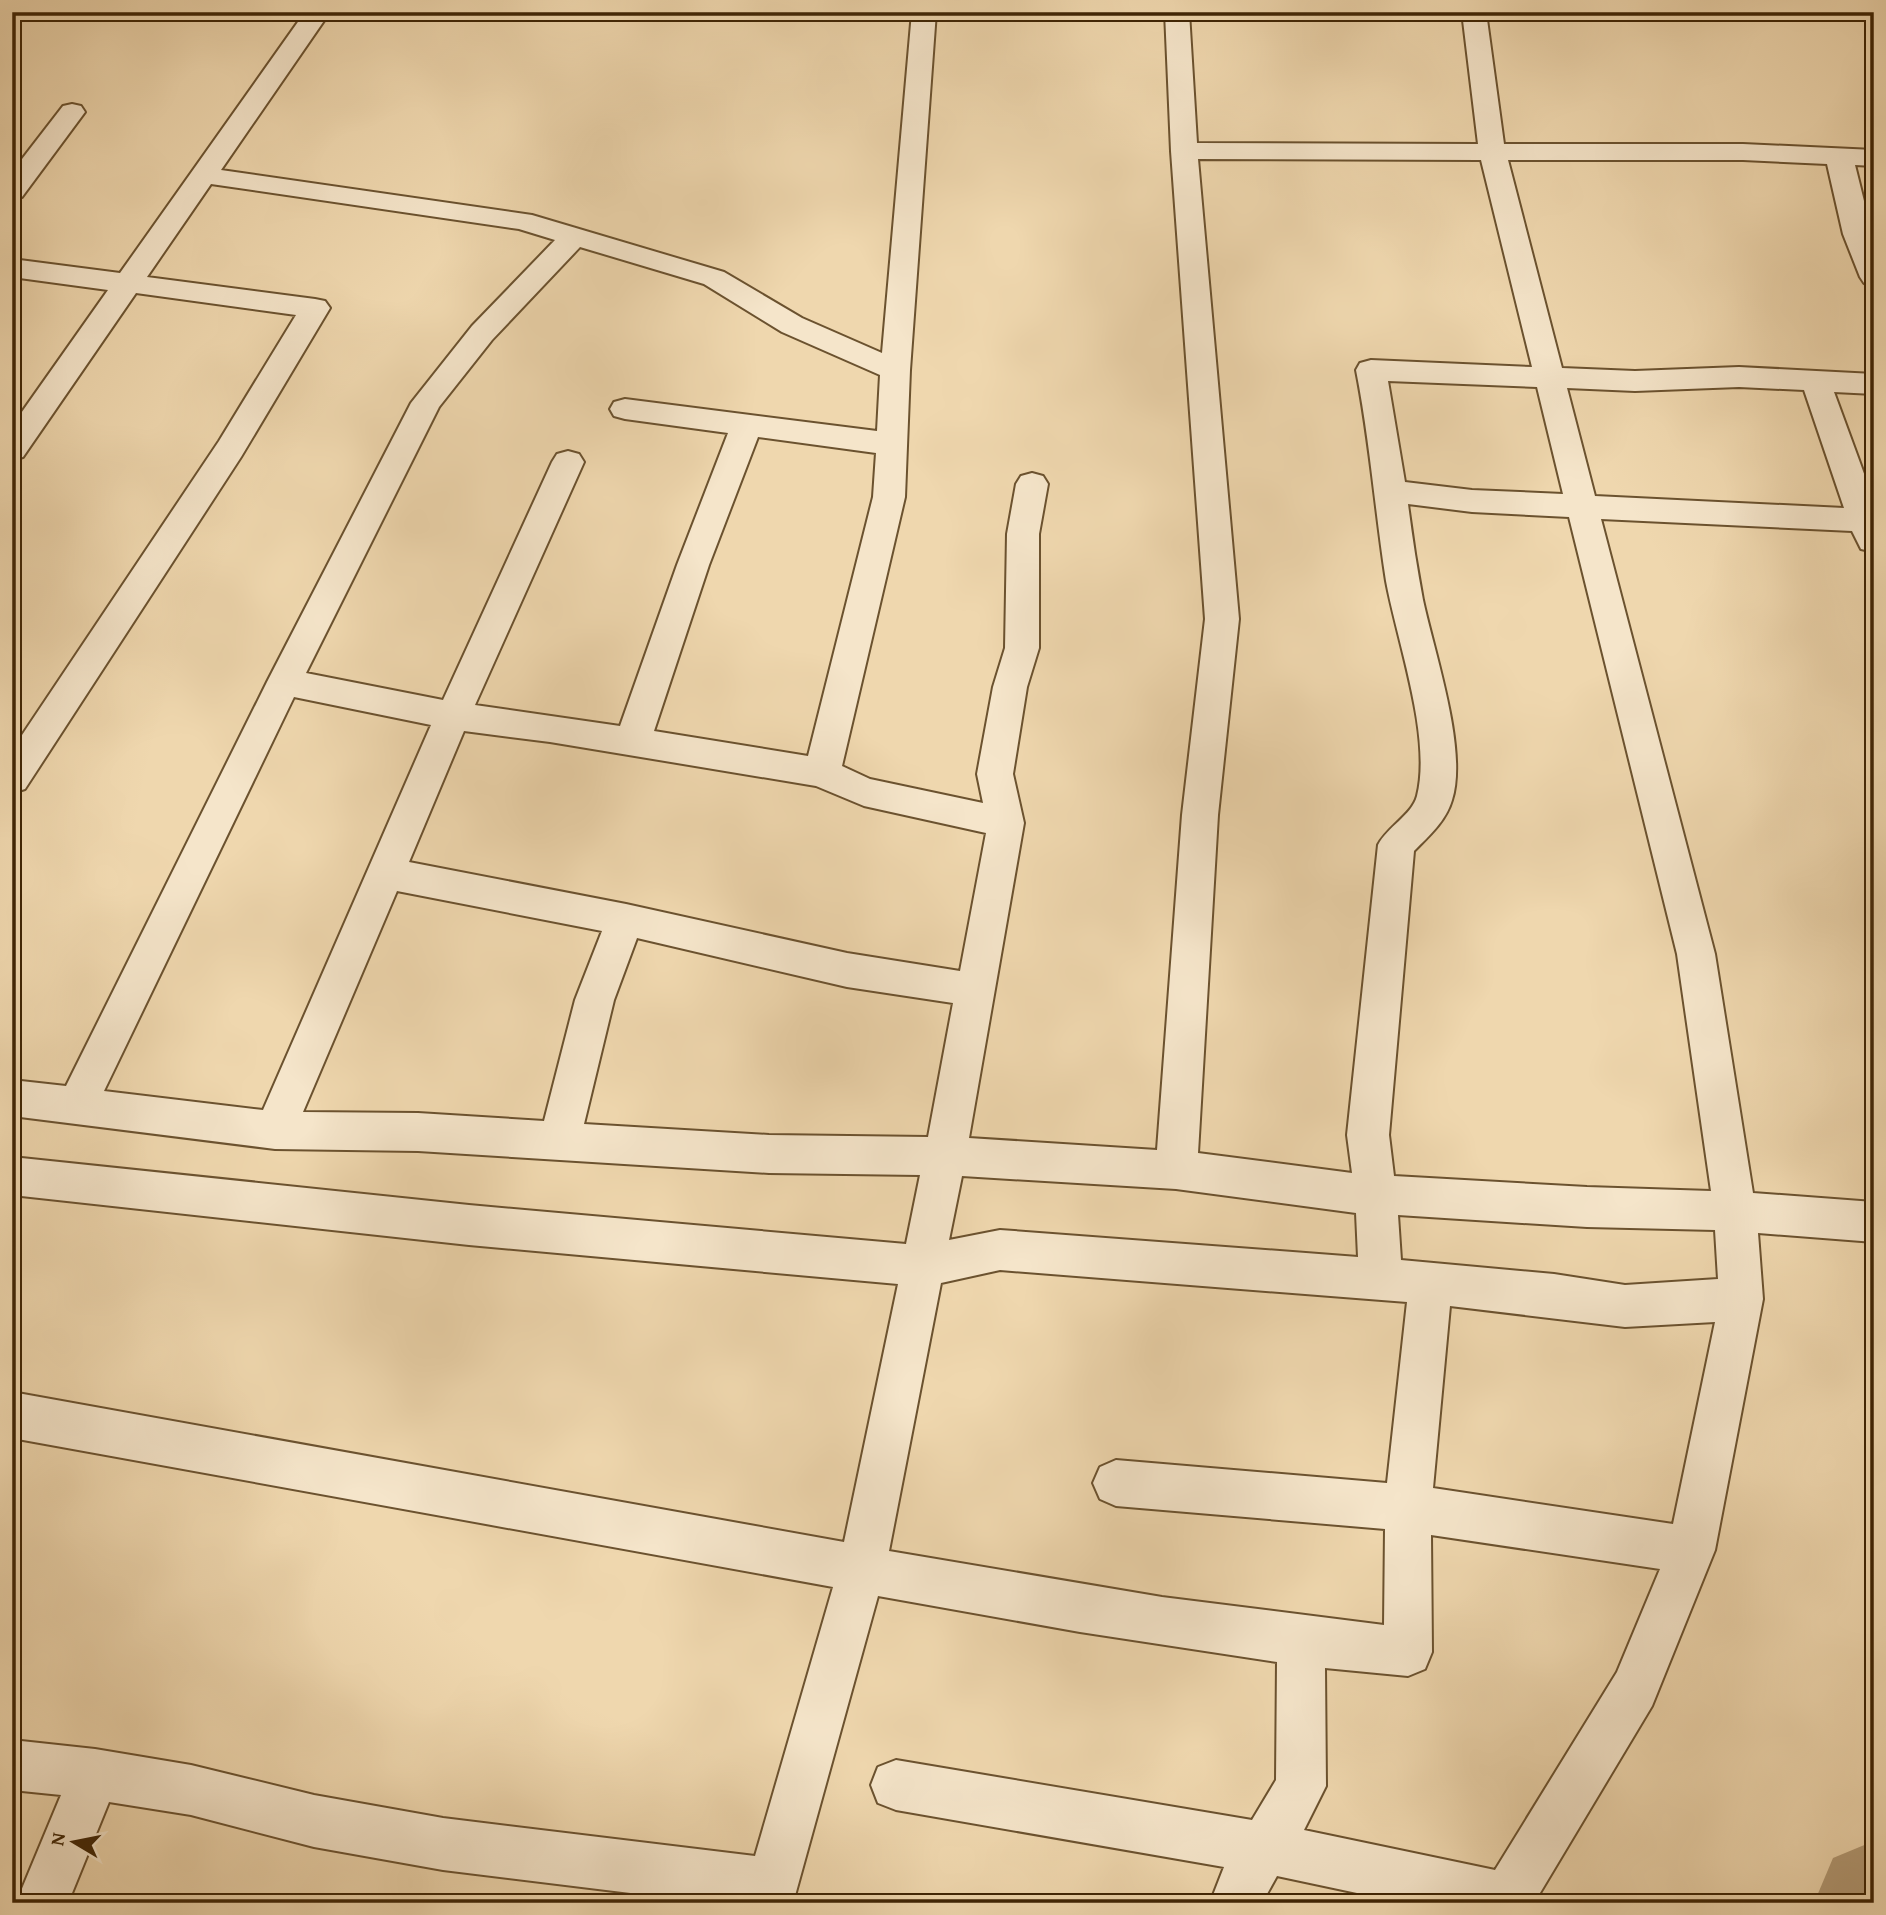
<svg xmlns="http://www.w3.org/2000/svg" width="1886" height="1915" font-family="'Gentium Book Plus',serif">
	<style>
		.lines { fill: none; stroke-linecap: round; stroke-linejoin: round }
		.river { fill: #b39a75; fill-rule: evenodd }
		.minor-casing { stroke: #6b522f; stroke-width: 4 }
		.minor { fill: #f5e5ca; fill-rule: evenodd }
	</style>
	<rect width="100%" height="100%" fill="#efd7ae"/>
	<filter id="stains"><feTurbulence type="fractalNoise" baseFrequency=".00286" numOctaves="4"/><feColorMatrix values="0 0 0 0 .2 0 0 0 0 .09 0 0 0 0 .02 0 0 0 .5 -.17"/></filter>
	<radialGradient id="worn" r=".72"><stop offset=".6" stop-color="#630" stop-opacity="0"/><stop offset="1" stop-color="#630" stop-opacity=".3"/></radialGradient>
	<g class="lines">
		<polygon class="river" points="1874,1841 1874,1903 1814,1903 1833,1858"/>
		<defs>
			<g id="minor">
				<path d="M 305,12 L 330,12 L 221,170 L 532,215 L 724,272 L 802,318 L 882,353 L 912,12 L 936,12 L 910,370 L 905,497 L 842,766 L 870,779 L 983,803 L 977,774 L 993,687 L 1005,648 L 1007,534 L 1016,484 L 1021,476 L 1032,473 L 1043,476 L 1048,484 L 1039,534 L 1039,648 L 1027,687 L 1013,774 L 1024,823 L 969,1138 L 1157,1150 L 1182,815 L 1205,619 L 1171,151 L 1165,12 L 1189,12 L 1197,143 L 1478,144 L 1462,12 L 1486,12 L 1504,144 L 1743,144 L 1874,150 L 1874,166 L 1855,165 L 1874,241 L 1874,286 L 1864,283 L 1860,277 L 1843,234 L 1827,164 L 1743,160 L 1508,160 L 1562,368 L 1635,371 L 1739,367 L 1874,374 L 1874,394 L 1834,392 L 1874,501 L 1874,552 L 1861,549 L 1852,531 L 1601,519 L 1715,954 L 1753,1193 L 1874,1202 L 1874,1242 L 1758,1233 L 1763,1299 L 1715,1550 L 1652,1706 L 1534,1903 L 1404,1903 L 1277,1876 L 1262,1903 L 1210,1903 L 1224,1867 L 896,1810 L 878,1803 L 871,1785 L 878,1767 L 896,1760 L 1252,1820 L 1276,1780 L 1277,1662 L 1080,1632 L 878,1596 L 793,1903 L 712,1903 L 443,1870 L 314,1847 L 191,1815 L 109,1802 L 68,1903 L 16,1903 L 61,1795 L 12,1790 L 12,1740 L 95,1749 L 191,1765 L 314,1795 L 443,1818 L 755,1856 L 833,1587 L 12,1438 L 12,1392 L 844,1542 L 898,1284 L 469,1245 L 12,1195 L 12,1157 L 469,1205 L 906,1244 L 920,1175 L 769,1173 L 418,1151 L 275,1149 L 12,1116 L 12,1080 L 66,1086 L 267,682 L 411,403 L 472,326 L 555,240 L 519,229 L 211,184 L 147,277 L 315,299 L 325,301 L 330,308 L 241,457 L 25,789 L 12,793 L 12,750 L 219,441 L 296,315 L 136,293 L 23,457 L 12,460 L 12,426 L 108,290 L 12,277 L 12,259 L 120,273 ZM 1198,159 L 1481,160 L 1532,367 L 1371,360 L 1360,363 L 1356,370 C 1370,440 1375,511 1386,581 C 1397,641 1432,737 1417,796 C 1412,815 1387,827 1378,845 L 1347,1135 L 1352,1173 L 1198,1153 L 1218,815 L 1239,619 ZM 580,247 L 704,284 L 782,332 L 880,375 L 877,431 L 625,399 L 614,402 L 610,409 L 614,416 L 625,419 L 728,433 L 677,565 L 620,726 L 475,705 L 584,462 L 579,454 L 568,451 L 557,454 L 552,462 L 443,700 L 306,673 L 439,407 L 492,340 ZM 1388,381 L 1537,387 L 1563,494 L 1472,490 L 1405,482 ZM 1739,387 L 1804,390 L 1844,508 L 1595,496 L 1567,388 L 1635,391 ZM 758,437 L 876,453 L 873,497 L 808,756 L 654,731 L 709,565 ZM 1408,504 L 1472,512 L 1569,517 L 1677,954 L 1711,1191 L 1587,1187 L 1394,1176 L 1389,1135 L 1414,851 C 1429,836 1446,821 1452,800 C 1468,750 1434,652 1423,600 C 1417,568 1412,536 1408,504 ZM 294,697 L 431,725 L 263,1110 L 104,1091 ZM 464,731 L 550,742 L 816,786 L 864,806 L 986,833 L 960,971 L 847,953 L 626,904 L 409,862 ZM 397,891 L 602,931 L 575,1000 L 544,1121 L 418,1113 L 303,1112 ZM 637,938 L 847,987 L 953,1003 L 928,1137 L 769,1135 L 584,1124 L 614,1000 ZM 962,1176 L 1176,1189 L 1356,1213 L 1358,1257 L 1000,1230 L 949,1240 ZM 1398,1215 L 1587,1227 L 1715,1230 L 1718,1279 L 1625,1285 L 1554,1274 L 1401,1260 ZM 1000,1270 L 1407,1302 L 1387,1483 L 1116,1460 L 1100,1467 L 1093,1483 L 1100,1499 L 1116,1506 L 1385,1529 L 1384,1625 L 1162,1597 L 889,1551 L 941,1283 ZM 1450,1306 L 1625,1327 L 1715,1322 L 1673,1524 L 1433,1488 ZM 1431,1535 L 1660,1569 L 1617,1672 L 1495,1870 L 1304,1830 L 1326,1786 L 1325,1668 L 1408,1676 L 1425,1669 L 1432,1652 Z"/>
				<polygon points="72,104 81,106 85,112 22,197 12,199 12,172 63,106"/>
			</g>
		</defs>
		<use href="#minor" class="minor-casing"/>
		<use href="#minor" class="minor"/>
	</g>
	<rect width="1886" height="1915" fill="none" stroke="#efd7ae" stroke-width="42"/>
	<rect x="14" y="14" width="1858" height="1887" fill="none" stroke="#3f2505" stroke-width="3.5"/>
	<rect x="21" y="21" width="1844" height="1873" fill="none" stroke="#3f2505" stroke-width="2"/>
	<g transform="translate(74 1842) rotate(280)" stroke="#f5e5ca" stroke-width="5" paint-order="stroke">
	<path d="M0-5L12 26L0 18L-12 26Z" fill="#3f2505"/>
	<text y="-10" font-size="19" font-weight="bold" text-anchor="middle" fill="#3f2505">N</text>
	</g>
	<rect width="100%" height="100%" filter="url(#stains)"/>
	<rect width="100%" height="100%" fill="url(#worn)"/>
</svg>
